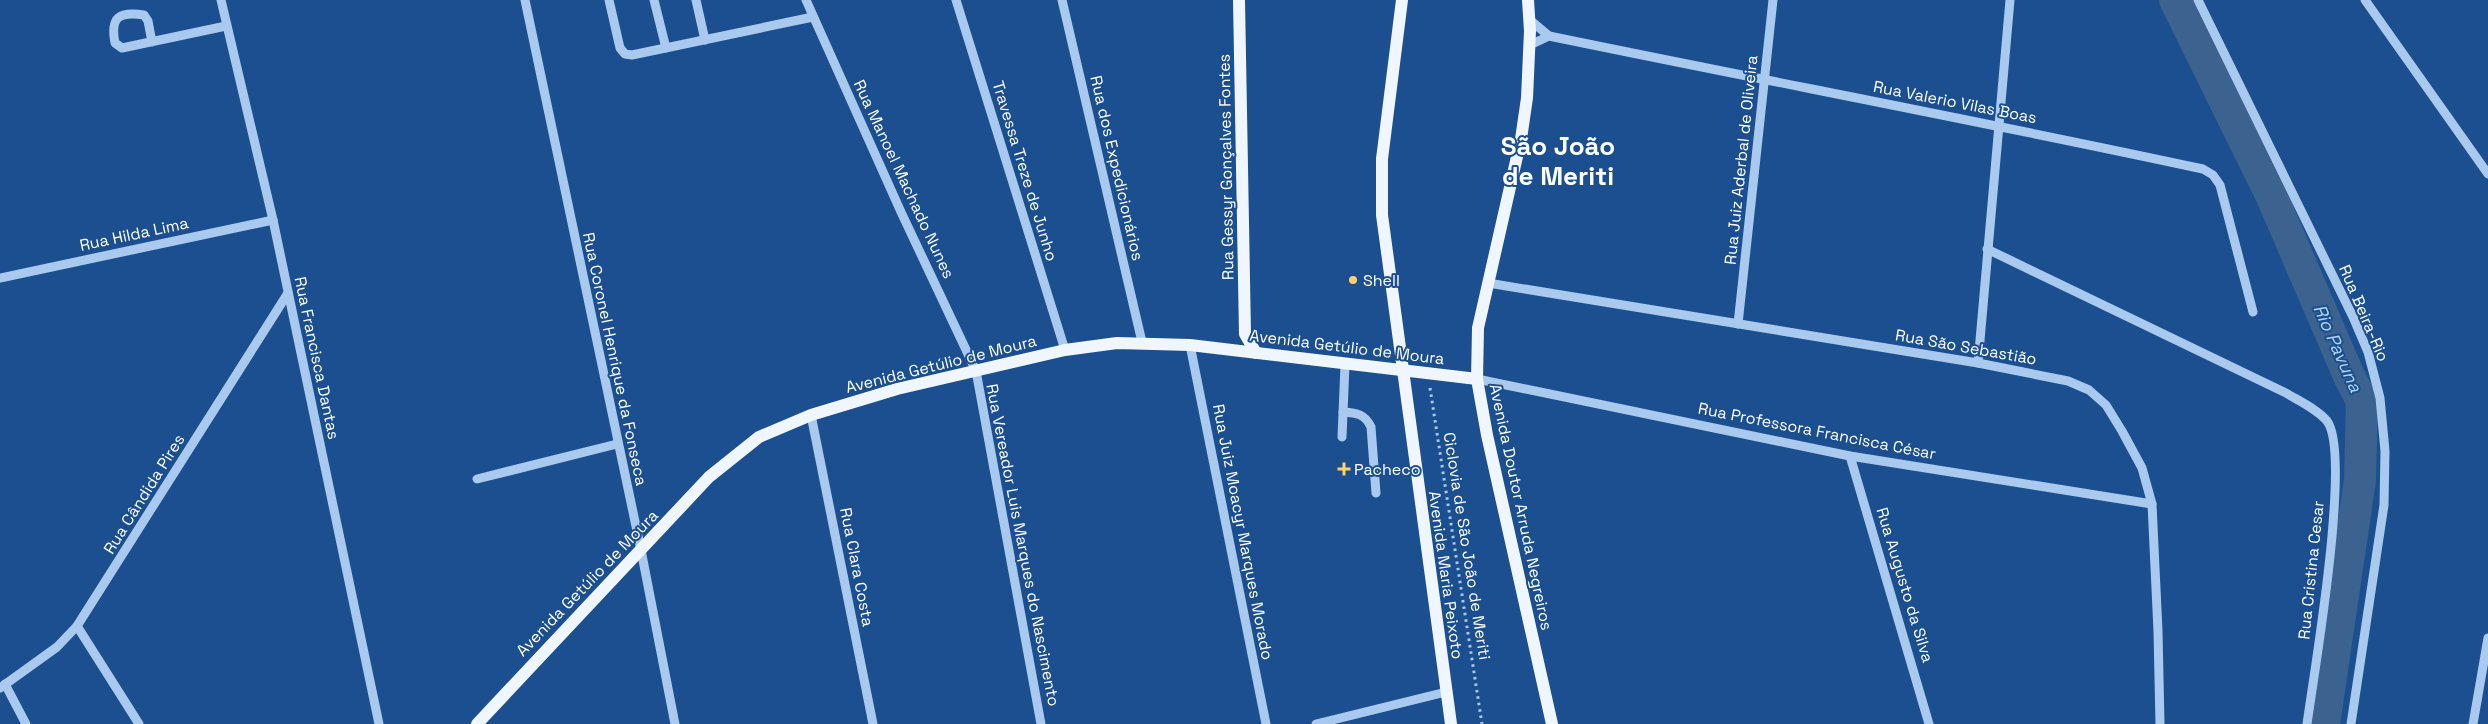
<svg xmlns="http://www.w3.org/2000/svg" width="2488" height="724" font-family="'Space Grotesk',sans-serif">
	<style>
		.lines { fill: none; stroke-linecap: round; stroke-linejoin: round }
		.river { stroke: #3c6290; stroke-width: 32 }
		.path { stroke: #a9c9ee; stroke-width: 3; stroke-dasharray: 2.5 4; stroke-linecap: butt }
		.minor { stroke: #a9c9ee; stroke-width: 9 }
		.major { stroke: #f0f6ff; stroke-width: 12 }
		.poi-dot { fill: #ffd166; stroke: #1b4f8f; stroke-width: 2 }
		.labels { text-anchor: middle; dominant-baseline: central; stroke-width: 4; stroke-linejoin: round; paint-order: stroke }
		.street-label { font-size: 16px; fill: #fff; stroke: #1b4f8f }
		.poi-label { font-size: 16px; fill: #fff; stroke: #1b4f8f; text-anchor: start }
		.water-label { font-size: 18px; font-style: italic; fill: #b5d3f5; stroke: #1b4f8f }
		.town-label { font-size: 26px; font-weight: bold; fill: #fff; stroke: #1b4f8f }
	</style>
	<rect width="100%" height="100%" fill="#1b4f8f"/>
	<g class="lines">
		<polyline class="river" points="2175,0 2272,197 2349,376 2362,401 2360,480 2324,724"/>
		<polyline class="path" points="1430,388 1482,724"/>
		<g class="minor">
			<polyline points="221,0 273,220 379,724"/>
			<polyline points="525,0 641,550 675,724"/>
			<polyline points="609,0 620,48 625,54 632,55 813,17"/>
			<polyline points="654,0 666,48"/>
			<polyline points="696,0 705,40"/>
			<polyline points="806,0 901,212 976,371 1041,724"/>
			<polyline points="956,0 1065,350"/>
			<polyline points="1062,0 1142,342"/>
			<polyline points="2198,0 2353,317 2368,352 2380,398 2385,451 2384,505 2351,724"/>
			<polyline points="2365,0 2488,174"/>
			<path d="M 1530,20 L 1549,36 C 1767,81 1985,122 2203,169 L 2213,175 L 2220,185 L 2253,312"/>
			<path d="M 152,42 L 148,21 L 144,15 C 119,11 110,17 115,43 L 122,48 L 226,26"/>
			<polyline points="1530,45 1549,36"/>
			<path d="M 1987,249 L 2286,393 C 2299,401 2317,409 2327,421 C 2352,454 2314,673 2307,724"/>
			<polyline points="0,278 273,220"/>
			<polyline points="1488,283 1978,363 2068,381 2089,390 2106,405 2122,431 2142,468 2152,504 2158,631 2160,724"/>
			<polyline points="1738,324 1773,0"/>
			<polyline points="1190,345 1266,724"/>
			<polyline points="1978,363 2010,0"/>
			<polyline points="1477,379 1850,456 2152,504"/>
			<path d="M 1343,412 C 1357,413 1365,414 1371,427 L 1376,493"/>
			<polyline points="811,415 873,724"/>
			<polyline points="1342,437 1345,365"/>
			<polyline points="1850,456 1929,724"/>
			<polyline points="477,479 617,444"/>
			<polyline points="77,626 139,724"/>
			<polyline points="5,684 26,724"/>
			<polyline points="0,688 57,647 77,626 288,293"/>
			<polyline points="1316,724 1446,692"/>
			<polyline points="2473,724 2488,638"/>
		</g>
		<g class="major">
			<polyline points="1239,0 1245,334 1256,353"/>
			<polyline points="1402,0 1382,159 1382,215 1451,724"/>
			<polyline points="1528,0 1530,31 1527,98 1521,139 1478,328 1477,379 1487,435 1552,724"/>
			<polyline points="477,724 709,477 759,437 811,415 897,389 1065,350 1117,343 1190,345 1477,379"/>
		</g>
	</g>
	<g class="poi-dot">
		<circle cx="1353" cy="280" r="5"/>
		<path d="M1341.5 461.5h5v5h5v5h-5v5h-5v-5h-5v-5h5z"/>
	</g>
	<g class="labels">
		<g class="street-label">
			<text transform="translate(1955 102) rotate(11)">Rua Valerio Vilas Boas</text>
			<text transform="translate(1741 160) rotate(-84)">Rua Juiz Aderbal de Oliveira</text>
			<text transform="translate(1226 167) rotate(-91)">Rua Gessyr Gonçalves Fontes</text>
			<text transform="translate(1117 168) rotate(77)">Rua dos Expedicionários</text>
			<text transform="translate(1025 171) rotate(73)">Travessa Treze de Junho</text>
			<text transform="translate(904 179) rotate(65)">Rua Manoel Machado Nunes</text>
			<text transform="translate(134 234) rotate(-12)">Rua Hilda Lima</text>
			<text transform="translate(2364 313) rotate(67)">Rua Beira-Rio</text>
			<text transform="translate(1347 347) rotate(7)">Avenida Getúlio de Moura</text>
			<text transform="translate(1966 347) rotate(10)">Rua São Sebastião</text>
			<text transform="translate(317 358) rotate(78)">Rua Francisca Dantas</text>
			<text transform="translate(615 359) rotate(78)">Rua Coronel Henrique da Fonseca</text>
			<text transform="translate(941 364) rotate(-14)">Avenida Getúlio de Moura</text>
			<text transform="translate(1817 431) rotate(11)">Rua Professora Francisca César</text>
			<text transform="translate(144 494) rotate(-58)">Rua Cândida Pires</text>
			<text transform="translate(1521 507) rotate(78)">Avenida Doutor Arruda Negreiros</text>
			<text transform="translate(1243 532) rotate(79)">Rua Juiz Moacyr Marques Morado</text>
			<text transform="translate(1023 545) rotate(79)">Rua Vereador Luis Marques do Nascimento</text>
			<text transform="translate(1467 546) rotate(81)">Ciclovia de São João de Meriti</text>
			<text transform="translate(857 567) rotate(79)">Rua Clara Costa</text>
			<text transform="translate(2311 570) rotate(-84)">Rua Cristina Cesar</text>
			<text transform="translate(1446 575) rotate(82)">Avenida Maria Peixoto</text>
			<text transform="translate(587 583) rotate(-46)">Avenida Getúlio de Moura</text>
			<text transform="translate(1905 585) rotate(73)">Rua Augusto da Silva</text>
		</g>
		<g class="poi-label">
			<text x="1363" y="280">Shell</text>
			<text x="1354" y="469">Pacheco</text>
		</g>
		<g class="water-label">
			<text transform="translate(2338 348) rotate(66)">Rio Pavuna</text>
		</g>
		<g class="town-label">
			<text x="1558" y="146">São João<tspan x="1558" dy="30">de Meriti</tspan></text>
		</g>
	</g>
</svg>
